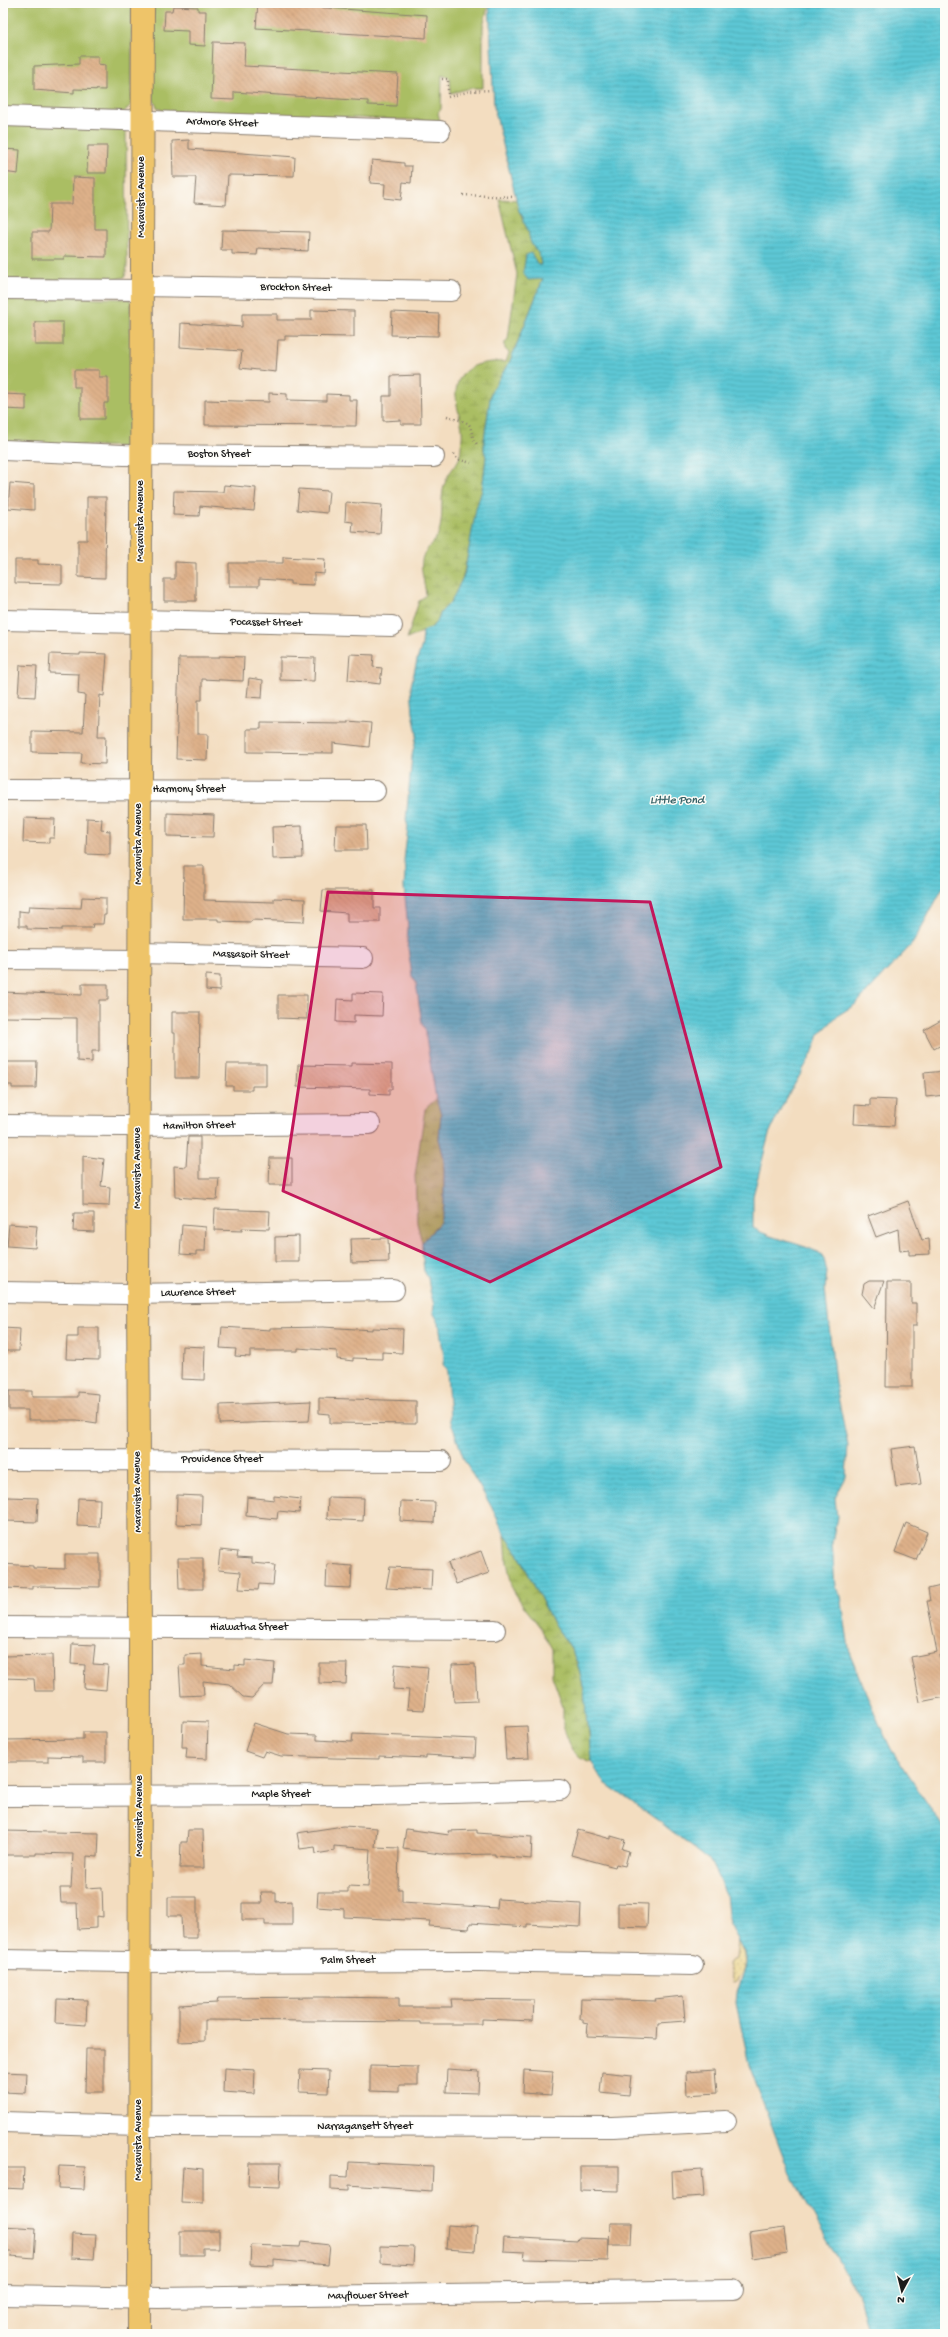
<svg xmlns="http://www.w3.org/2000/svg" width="948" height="2337" font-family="'Gochi Hand',sans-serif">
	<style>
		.grass { fill: #aabe63; stroke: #636d40 }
		.wetland { fill: url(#wetland-marsh); stroke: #636d40 }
		.sand { fill: url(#sand-dots); stroke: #857b5d }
		.water { fill: url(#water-rules); stroke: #3c7278 }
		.building { fill: url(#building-back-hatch) }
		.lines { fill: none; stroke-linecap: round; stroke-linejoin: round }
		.minor-casing { stroke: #887c6e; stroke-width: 22 }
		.major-casing { stroke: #887c6e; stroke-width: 24 }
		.path { stroke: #887c6e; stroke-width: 2.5; stroke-dasharray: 1 3; stroke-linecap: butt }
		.minor { stroke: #fff; stroke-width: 20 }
		.major { stroke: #eec469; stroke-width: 22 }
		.marked { fill: #c2185b; fill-opacity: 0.2; stroke: #c2185b; stroke-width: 3; stroke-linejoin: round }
		.labels { text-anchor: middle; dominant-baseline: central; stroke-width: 3; stroke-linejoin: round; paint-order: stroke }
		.street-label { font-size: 11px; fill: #1c1c1c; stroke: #fdfcf7 }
		.water-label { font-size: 12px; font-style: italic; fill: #366166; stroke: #fdfcf7 }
	</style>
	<defs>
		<pattern id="wetland-marsh" width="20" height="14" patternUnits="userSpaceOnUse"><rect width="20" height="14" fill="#aabe63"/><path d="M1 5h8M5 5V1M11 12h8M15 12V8" fill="none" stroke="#92a355"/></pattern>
		<pattern id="sand-dots" width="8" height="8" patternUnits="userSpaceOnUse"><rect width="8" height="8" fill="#eeda9e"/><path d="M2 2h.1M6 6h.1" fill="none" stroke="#ccba88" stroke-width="1.8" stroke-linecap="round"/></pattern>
		<pattern id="water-rules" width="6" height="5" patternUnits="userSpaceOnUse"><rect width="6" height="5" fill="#5dc8d5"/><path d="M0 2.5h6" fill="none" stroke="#50abb6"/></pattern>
		<pattern id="building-back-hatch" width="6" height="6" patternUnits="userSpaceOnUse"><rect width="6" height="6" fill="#deb18a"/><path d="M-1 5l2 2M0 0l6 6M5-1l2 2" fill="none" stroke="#be9876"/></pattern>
	</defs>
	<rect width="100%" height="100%" fill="#fdfcf7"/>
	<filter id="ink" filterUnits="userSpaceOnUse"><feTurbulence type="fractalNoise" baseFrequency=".025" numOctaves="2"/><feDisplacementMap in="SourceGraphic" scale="8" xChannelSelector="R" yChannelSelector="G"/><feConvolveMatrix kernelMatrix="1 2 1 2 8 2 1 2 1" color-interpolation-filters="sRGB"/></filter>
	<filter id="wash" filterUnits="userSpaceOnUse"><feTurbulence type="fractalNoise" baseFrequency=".012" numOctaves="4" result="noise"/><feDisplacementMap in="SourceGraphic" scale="16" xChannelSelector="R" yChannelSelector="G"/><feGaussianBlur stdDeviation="0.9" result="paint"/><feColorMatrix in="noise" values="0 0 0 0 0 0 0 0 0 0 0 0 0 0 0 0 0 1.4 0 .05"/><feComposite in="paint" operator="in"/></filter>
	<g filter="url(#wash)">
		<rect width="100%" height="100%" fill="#f3ddc0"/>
		<g class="grass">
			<polygon points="3,3 132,3 132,104 124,112 3,110"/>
			<polygon points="153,3 489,3 483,26 483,88 471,88 451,93 450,78 442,75 441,109 438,113 440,121 163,111 157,107 153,99"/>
			<polygon points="3,123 123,128 126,131 127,266 125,277 114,280 3,280"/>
			<polygon points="3,294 128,299 131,301 130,444 125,447 3,442"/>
		</g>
		<g class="wetland">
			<path d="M 499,199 L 518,200 L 519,211 L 529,229 L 532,245 L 539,252 L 541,265 L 538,265 L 531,254 L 543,279 L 510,361 L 491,393 L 484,440 L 484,450 L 486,457 L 482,490 L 462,581 L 451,602 L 441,612 L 438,620 L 431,628 L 407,639 L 419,601 L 426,595 C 425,583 418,565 424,554 C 429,545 438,539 440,528 C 444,512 439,496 446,480 C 449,472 455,467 459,459 C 461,454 461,445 462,438 C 464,419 451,401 458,382 C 465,363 489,361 506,362 L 509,353 L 505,349 L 505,342 L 508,339 L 517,274 Z"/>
			<polygon points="436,1099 441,1114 439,1139 444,1158 444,1206 440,1222 422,1243 417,1223 415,1176 425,1109"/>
			<polygon points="505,1535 518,1553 553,1623 569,1645 577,1662 584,1690 592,1762 580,1757 572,1750 563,1726 563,1706 552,1676 552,1649 540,1627 522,1604 513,1590 507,1562"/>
		</g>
		<path class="sand" d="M 738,1940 C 746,1956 748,1967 736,1981 L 733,1982 L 728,1964 L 730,1961 L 736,1959 Z"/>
		<path class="water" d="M 489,3 L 945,3 L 945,884 L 913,943 L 856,1004 L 837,1016 L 819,1035 L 812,1054 L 781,1108 L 769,1134 L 753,1196 L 753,1228 C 775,1241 801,1242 823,1255 L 827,1272 L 825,1289 L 835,1382 L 848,1446 L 846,1477 L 835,1498 L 837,1517 L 832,1542 L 835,1587 L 841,1596 L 850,1655 L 881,1728 L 891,1749 L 945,1830 L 945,2334 L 871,2334 L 867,2328 L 860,2300 L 788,2169 L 749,2065 L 736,2003 L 737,1993 L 746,1965 L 744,1952 L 729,1925 L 726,1894 L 710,1861 L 660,1822 L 605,1783 C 597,1773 591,1763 590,1751 C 589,1742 591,1733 587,1725 L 584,1690 L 577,1662 L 569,1645 L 553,1623 L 518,1553 L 505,1535 L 491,1506 L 465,1462 L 450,1419 L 447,1372 L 443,1364 L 444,1358 L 439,1323 L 433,1312 L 434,1305 L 430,1291 L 428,1278 L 424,1271 L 422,1250 L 422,1243 L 440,1222 L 444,1206 L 444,1158 L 439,1139 L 441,1114 L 436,1099 L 426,1038 L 426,1032 L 422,1024 L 416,983 L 412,976 L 407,941 L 408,928 L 404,887 L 405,874 L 404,860 L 408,827 L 406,820 L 412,756 L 417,734 L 413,713 L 411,686 L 417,660 L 422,645 L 423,631 L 431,628 L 438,620 L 441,612 L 451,602 L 464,575 L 476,509 L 482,490 L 486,457 L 484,450 L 484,440 L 491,392 L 510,361 L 543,279 L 528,280 L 523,273 L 526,255 L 531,253 L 538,265 L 541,265 C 539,252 539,255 532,245 C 527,236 531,231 523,222 L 523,217 L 519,211 L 494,107 Z"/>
		<g id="blocks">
			<g class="building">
				<polygon points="258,3 427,15 426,38 256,28"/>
				<polygon points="173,6 198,7 198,11 206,11 205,46 188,45 188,31 164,30 165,11 172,11"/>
				<polygon points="213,42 245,43 244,66 398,74 396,106 368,105 368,101 234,92 234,100 211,99"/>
				<polygon points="79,56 98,56 98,64 105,65 105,90 74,89 74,93 34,90 34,66 79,64"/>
				<polygon points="189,140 189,149 295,157 294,176 228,175 226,205 194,203 196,177 173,177 172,141"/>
				<polygon points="88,146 107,146 106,173 87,173"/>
				<polygon points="3,149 20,150 18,174 3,172"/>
				<polygon points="372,160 404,163 404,166 412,166 411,183 403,182 401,200 384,198 385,184 370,183"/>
				<polygon points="73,177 95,178 95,229 106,229 106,257 64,256 64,259 32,259 32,232 49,232 50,204 72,204"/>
				<polygon points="222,230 309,232 308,251 258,248 257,255 232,254 232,250 221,250"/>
				<polygon points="311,310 354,311 354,337 285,336 285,340 278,340 276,372 240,368 242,351 180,347 181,323 242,327 242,314 277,314 277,320 311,320"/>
				<polygon points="392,312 439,314 438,336 391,335"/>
				<rect x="35" y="322" width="28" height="23"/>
				<polygon points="74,370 99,370 99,377 108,377 108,403 104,403 104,419 80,419 80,387 74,387"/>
				<polygon points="420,375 421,424 401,424 401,420 383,421 383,396 391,396 391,376"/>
				<polygon points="269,393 287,394 287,400 326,401 326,394 349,395 349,400 357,400 356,426 205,425 205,400 269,402"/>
				<polygon points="3,394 26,395 26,410 3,409"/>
				<polygon points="10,483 34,485 34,510 8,508"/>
				<polygon points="224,485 256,488 254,511 200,506 199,516 173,515 174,491 223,492"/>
				<polygon points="299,489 329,491 327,513 297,510"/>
				<polygon points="87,497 106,497 105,578 78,577 78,540 87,540"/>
				<polygon points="346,502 382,505 380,534 352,532 353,522 345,521"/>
				<polygon points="283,557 325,559 324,574 314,573 314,585 290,584 290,581 259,579 259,586 229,586 229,563 283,563"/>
				<polygon points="15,560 38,560 38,564 62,565 62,584 15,583"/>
				<polygon points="175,562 196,563 196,601 164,601 164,579 175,579"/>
				<polygon points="80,653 107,654 104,696 100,695 98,736 106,736 105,764 81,763 82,753 32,752 32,731 83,732 85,695 78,694 79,674 49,673 50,654 80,655"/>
				<polygon points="350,654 374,655 373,667 382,668 380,684 348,680"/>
				<polygon points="219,656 244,657 243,681 202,679 202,700 198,700 198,734 208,734 207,760 176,759 179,658 219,658"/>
				<polygon points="280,657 315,658 314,681 280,680"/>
				<polygon points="20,665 37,666 35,697 18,696"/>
				<polygon points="249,678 263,680 262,698 247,697"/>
				<polygon points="348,721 371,723 369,747 333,743 333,753 247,752 247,729 261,729 261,722 348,723"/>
				<polygon points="167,813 214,815 213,837 167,836"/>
				<polygon points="24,818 55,819 54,838 49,838 49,843 23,842"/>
				<polygon points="87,818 102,819 101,830 110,831 110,855 86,854"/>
				<polygon points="336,825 366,825 367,850 335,850"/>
				<polygon points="302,826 303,858 273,859 272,827"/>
				<polygon points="184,866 204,866 204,900 274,902 274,898 305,899 304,922 252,920 251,922 218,921 218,919 183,919"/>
				<polygon points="323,890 374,890 374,908 380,908 380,922 347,922 347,913 321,911"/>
				<polygon points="82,897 106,898 106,915 104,915 103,924 93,924 92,928 62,928 62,930 27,929 27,926 19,926 19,911 28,912 29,906 81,908"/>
				<polygon points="206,975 220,976 220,991 206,990"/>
				<polygon points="82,984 108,984 108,1000 99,1000 99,1051 92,1051 92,1062 77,1061 77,1018 3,1017 3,992 82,995"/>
				<polygon points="353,993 383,994 382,1016 354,1015 354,1023 336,1022 337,999 353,1000"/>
				<polygon points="278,995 307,995 307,1019 278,1018"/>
				<polygon points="172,1012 200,1012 199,1078 175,1078 175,1033 172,1033"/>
				<polygon points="945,1018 945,1043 934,1049 924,1030"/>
				<polygon points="3,1062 37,1062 36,1088 12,1088 12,1085 3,1085"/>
				<polygon points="351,1063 392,1064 392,1089 389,1089 389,1095 370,1094 370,1089 297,1087 298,1065 351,1066"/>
				<polygon points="227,1064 266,1064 266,1086 252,1086 252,1090 233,1090 233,1086 226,1086"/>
				<polygon points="945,1071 945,1095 926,1097 924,1073"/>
				<polygon points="870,1099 896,1100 894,1126 854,1124 855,1105 870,1106"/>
				<polygon points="188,1137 200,1137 200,1178 219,1178 217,1200 175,1197 174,1166 186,1167"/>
				<polygon points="83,1156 104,1159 101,1186 110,1187 109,1206 83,1205"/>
				<polygon points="270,1158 292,1158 292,1185 269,1185"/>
				<polygon points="908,1201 922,1240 929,1239 930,1254 909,1255 909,1250 900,1251 898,1229 876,1237 868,1216"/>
				<polygon points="215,1209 270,1211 269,1229 242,1228 242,1231 214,1230"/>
				<polygon points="74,1213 94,1213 94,1232 73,1231"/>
				<polygon points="9,1224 37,1226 35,1248 7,1246"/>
				<polygon points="182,1225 206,1227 205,1251 196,1251 196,1255 180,1254"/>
				<polygon points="299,1236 299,1262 275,1262 275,1237"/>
				<polygon points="388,1238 389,1262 352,1263 351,1239"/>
				<polygon points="869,1281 884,1281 874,1309 862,1294 864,1284"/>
				<polygon points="887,1282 911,1282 911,1303 916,1303 916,1326 912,1326 912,1387 886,1387"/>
				<polygon points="222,1327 270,1330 270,1328 323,1327 372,1330 372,1328 403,1329 402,1353 382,1352 382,1359 353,1358 353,1361 337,1359 337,1351 298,1348 298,1351 250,1351 250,1357 235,1356 236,1349 220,1348"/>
				<polygon points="3,1328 20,1329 19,1351 3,1351"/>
				<polygon points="78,1328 99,1328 99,1360 66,1359 67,1337 78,1337"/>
				<polygon points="182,1346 205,1347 204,1380 181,1379"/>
				<polygon points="9,1391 32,1391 32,1397 78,1397 78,1392 99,1394 97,1423 77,1420 28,1420 28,1410 9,1410"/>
				<polygon points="319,1398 416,1401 416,1424 330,1423 330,1414 319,1413"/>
				<polygon points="311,1401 309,1421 220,1424 220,1405"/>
				<polygon points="915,1446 921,1484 896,1487 891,1449"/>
				<polygon points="177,1495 202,1496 201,1525 176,1524"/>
				<polygon points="274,1496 301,1499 299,1513 278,1511 277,1519 246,1516 247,1497 274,1500"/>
				<polygon points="7,1497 38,1498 37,1522 6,1521"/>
				<polygon points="328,1497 364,1498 363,1521 327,1519"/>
				<polygon points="78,1498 100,1499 99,1527 77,1526"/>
				<polygon points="401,1501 435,1502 434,1523 400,1521"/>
				<polygon points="906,1523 927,1532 916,1560 895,1552"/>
				<polygon points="220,1550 238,1552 237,1557 252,1558 252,1563 275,1565 273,1585 259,1584 258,1590 239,1589 241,1572 218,1570"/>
				<polygon points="481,1551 489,1573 456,1584 448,1563"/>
				<polygon points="65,1554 100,1554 100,1587 32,1586 32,1589 3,1588 3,1564 33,1566 33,1568 65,1569"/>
				<polygon points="178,1558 203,1558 203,1589 179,1589"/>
				<polygon points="327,1564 352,1566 351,1588 326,1587"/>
				<polygon points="390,1567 432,1569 431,1590 386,1588"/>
				<polygon points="945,1585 945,1654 940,1655 945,1682 945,1697 920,1702 911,1657 937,1652 927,1601 930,1601 928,1589"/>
				<polygon points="72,1644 95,1645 93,1664 108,1665 106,1690 84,1688 85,1665 71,1664"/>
				<polygon points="202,1654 202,1666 235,1669 235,1665 245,1666 245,1660 275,1663 273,1685 264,1685 252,1698 243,1697 229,1684 203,1681 204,1695 181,1696 179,1665 185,1665 185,1655"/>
				<polygon points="52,1655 53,1691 35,1691 34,1679 3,1678 3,1656"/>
				<polygon points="319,1663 347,1663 346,1684 319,1683"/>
				<polygon points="395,1664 428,1667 424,1710 407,1709 409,1690 393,1689"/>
				<polygon points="475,1664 477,1701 454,1702 452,1665"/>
				<polygon points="183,1721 208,1722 207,1759 186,1758 187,1747 182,1747"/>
				<polygon points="254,1723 288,1734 317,1735 317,1740 352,1742 353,1734 476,1739 475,1758 426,1755 426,1758 379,1756 379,1759 333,1758 281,1756 265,1751 262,1757 245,1751"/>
				<polygon points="527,1726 529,1758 506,1759 504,1727"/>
				<polygon points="83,1732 106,1732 106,1762 83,1762 83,1757 48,1756 48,1762 3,1762 3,1740 83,1739"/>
				<polygon points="343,1826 377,1828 375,1847 399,1848 398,1889 402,1889 402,1902 497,1908 498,1899 581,1904 580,1927 527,1924 527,1927 470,1923 469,1929 429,1926 430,1921 344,1917 344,1909 317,1907 318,1892 348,1892 348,1886 368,1887 370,1849 334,1846 334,1851 316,1854 315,1847 300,1849 297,1833"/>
				<polygon points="406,1829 449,1835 448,1831 477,1830 477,1833 532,1837 531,1859 495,1856 495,1854 448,1855 403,1849"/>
				<polygon points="188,1830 203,1830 204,1868 180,1868 181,1842 187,1842"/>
				<polygon points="578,1830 611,1839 611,1836 625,1840 622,1849 629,1851 625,1866 616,1864 615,1867 571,1855"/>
				<polygon points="4,1831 99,1833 98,1857 87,1856 86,1888 102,1887 103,1917 97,1916 97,1928 78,1929 77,1903 61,1903 60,1888 71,1888 73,1854 36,1853 36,1855 3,1855"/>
				<polygon points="261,1892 276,1892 276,1902 292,1901 292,1925 265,1925 265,1920 242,1920 242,1903 262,1903"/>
				<polygon points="168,1897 197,1897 197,1938 182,1938 181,1916 168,1916"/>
				<polygon points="618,1903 648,1904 647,1927 618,1926"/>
				<polygon points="683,1996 685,2021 658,2023 657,2039 587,2036 588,2024 583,2023 583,2019 580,2019 581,1999 656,2001 655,1999"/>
				<polygon points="319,1997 399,1998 399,2007 452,2007 451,1999 534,2000 533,2021 482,2019 482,2024 420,2024 420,2022 205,2020 205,2041 179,2042 179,2005 217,2003 218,1998"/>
				<polygon points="57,1999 87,2000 86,2025 56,2023"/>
				<polygon points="86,2049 104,2049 104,2092 85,2092"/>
				<polygon points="370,2066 418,2067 418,2085 399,2085 399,2092 370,2091"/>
				<polygon points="224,2068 255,2070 254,2094 223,2092"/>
				<polygon points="447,2069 479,2071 478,2093 446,2092"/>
				<polygon points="300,2070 329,2071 328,2093 299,2092"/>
				<polygon points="524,2070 553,2072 551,2095 523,2093"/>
				<polygon points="715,2070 717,2093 687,2095 686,2072"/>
				<polygon points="3,2072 27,2073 26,2093 3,2092"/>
				<polygon points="602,2072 631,2075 629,2095 600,2092"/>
				<polygon points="349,2162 433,2166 432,2191 349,2185 349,2191 331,2190 331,2176 348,2177"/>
				<polygon points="249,2163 281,2163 280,2187 248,2186"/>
				<polygon points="59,2166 85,2167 84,2189 58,2188"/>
				<polygon points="580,2166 619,2166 619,2191 580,2190"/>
				<polygon points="183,2167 203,2169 203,2203 181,2202"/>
				<polygon points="3,2168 24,2168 23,2189 3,2188"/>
				<polygon points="702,2169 704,2196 673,2198 672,2171"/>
				<polygon points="610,2223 632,2223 631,2245 609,2245"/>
				<polygon points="448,2225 477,2227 475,2251 446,2249"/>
				<polygon points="3,2226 36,2228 34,2258 11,2256 12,2252 3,2252"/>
				<polygon points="784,2228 787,2253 752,2258 749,2233"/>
				<polygon points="180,2231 219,2231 219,2248 203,2248 203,2255 180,2255"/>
				<polygon points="72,2234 96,2235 94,2259 71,2258"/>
				<polygon points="504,2237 577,2241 578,2238 609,2239 608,2261 524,2259 525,2252 503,2251"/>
				<polygon points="301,2242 330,2245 328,2265 274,2260 274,2266 250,2265 251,2245 300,2247"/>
				<polygon points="380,2246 414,2247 413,2265 380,2263"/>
			</g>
		</g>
	</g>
	<g filter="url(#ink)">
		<use href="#blocks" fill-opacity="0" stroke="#887c6e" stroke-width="1"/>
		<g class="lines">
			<defs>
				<g id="minor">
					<polyline points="3,116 440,131"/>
					<polyline points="142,286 451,291"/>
					<polyline points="3,289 142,290"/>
					<polyline points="3,450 124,455 434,457"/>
					<polyline points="3,620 140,623"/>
					<polyline points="140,620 392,626"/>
					<polyline points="3,790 375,791"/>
					<polyline points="139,953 363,958"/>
					<polyline points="3,959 139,960"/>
					<polyline points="3,1125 124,1126 370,1124"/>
					<polyline points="3,1292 128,1294 394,1290"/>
					<polyline points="3,1460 441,1461"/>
					<polyline points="3,1627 495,1630"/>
					<polyline points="3,1796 377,1795 560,1790"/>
					<polyline points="3,1960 127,1962 479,1961 693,1965"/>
					<polyline points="3,2122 139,2126 613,2127 726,2121"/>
					<polyline points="3,2295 158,2298 733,2290"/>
				</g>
				<polyline id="major" points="139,2334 140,1628 138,1294 143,3"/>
			</defs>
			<use href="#minor" class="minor-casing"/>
			<use href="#major" class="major-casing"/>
			<g class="path">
				<polyline points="442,79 448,79 448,97 471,91 491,90"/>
				<polyline points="463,195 515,197"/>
				<path d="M 447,416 C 482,426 463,423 478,446"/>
				<polyline points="454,454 457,459 471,463"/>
			</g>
			<use href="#minor" class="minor"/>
			<use href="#major" class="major"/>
		</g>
	</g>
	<path class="marked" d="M 328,892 L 650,902 L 721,1167 L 490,1282 L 283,1191 Z"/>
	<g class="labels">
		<g class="street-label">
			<text transform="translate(222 123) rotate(2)">Ardmore Street</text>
			<text transform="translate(142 197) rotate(-90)">Maravista Avenue</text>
			<text transform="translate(296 288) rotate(1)">Brockton Street</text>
			<text x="219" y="455">Boston Street</text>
			<text transform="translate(141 521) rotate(-90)">Maravista Avenue</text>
			<text transform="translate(266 623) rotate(1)">Pocasset Street</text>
			<text x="189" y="790">Harmony Street</text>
			<text transform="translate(139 844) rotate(-90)">Maravista Avenue</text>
			<text transform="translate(251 955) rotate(1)">Massasoit Street</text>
			<text transform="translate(199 1126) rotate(-1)">Hamilton Street</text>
			<text transform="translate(138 1168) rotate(-90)">Maravista Avenue</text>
			<text transform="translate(198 1293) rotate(-1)">Lawrence Street</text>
			<text x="222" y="1460">Providence Street</text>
			<text transform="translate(138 1492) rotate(-91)">Maravista Avenue</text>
			<text x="249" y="1628">Hiawatha Street</text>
			<text x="281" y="1795">Maple Street</text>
			<text transform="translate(140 1816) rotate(-90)">Maravista Avenue</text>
			<text x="348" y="1961">Palm Street</text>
			<text x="365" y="2127">Narragansett Street</text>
			<text transform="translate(139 2140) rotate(-90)">Maravista Avenue</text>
			<text transform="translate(368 2296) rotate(-1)">Mayflower Street</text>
		</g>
		<g class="water-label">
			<text x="677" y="801">Little Pond</text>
		</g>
	</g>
	<rect width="948" height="2337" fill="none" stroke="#fdfcf7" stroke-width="16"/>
	<g transform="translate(902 2291) rotate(187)" stroke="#fdfcf7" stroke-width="3" paint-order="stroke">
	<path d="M0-3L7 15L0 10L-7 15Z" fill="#1c1c1c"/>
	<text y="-6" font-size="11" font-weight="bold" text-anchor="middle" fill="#1c1c1c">N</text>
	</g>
</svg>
